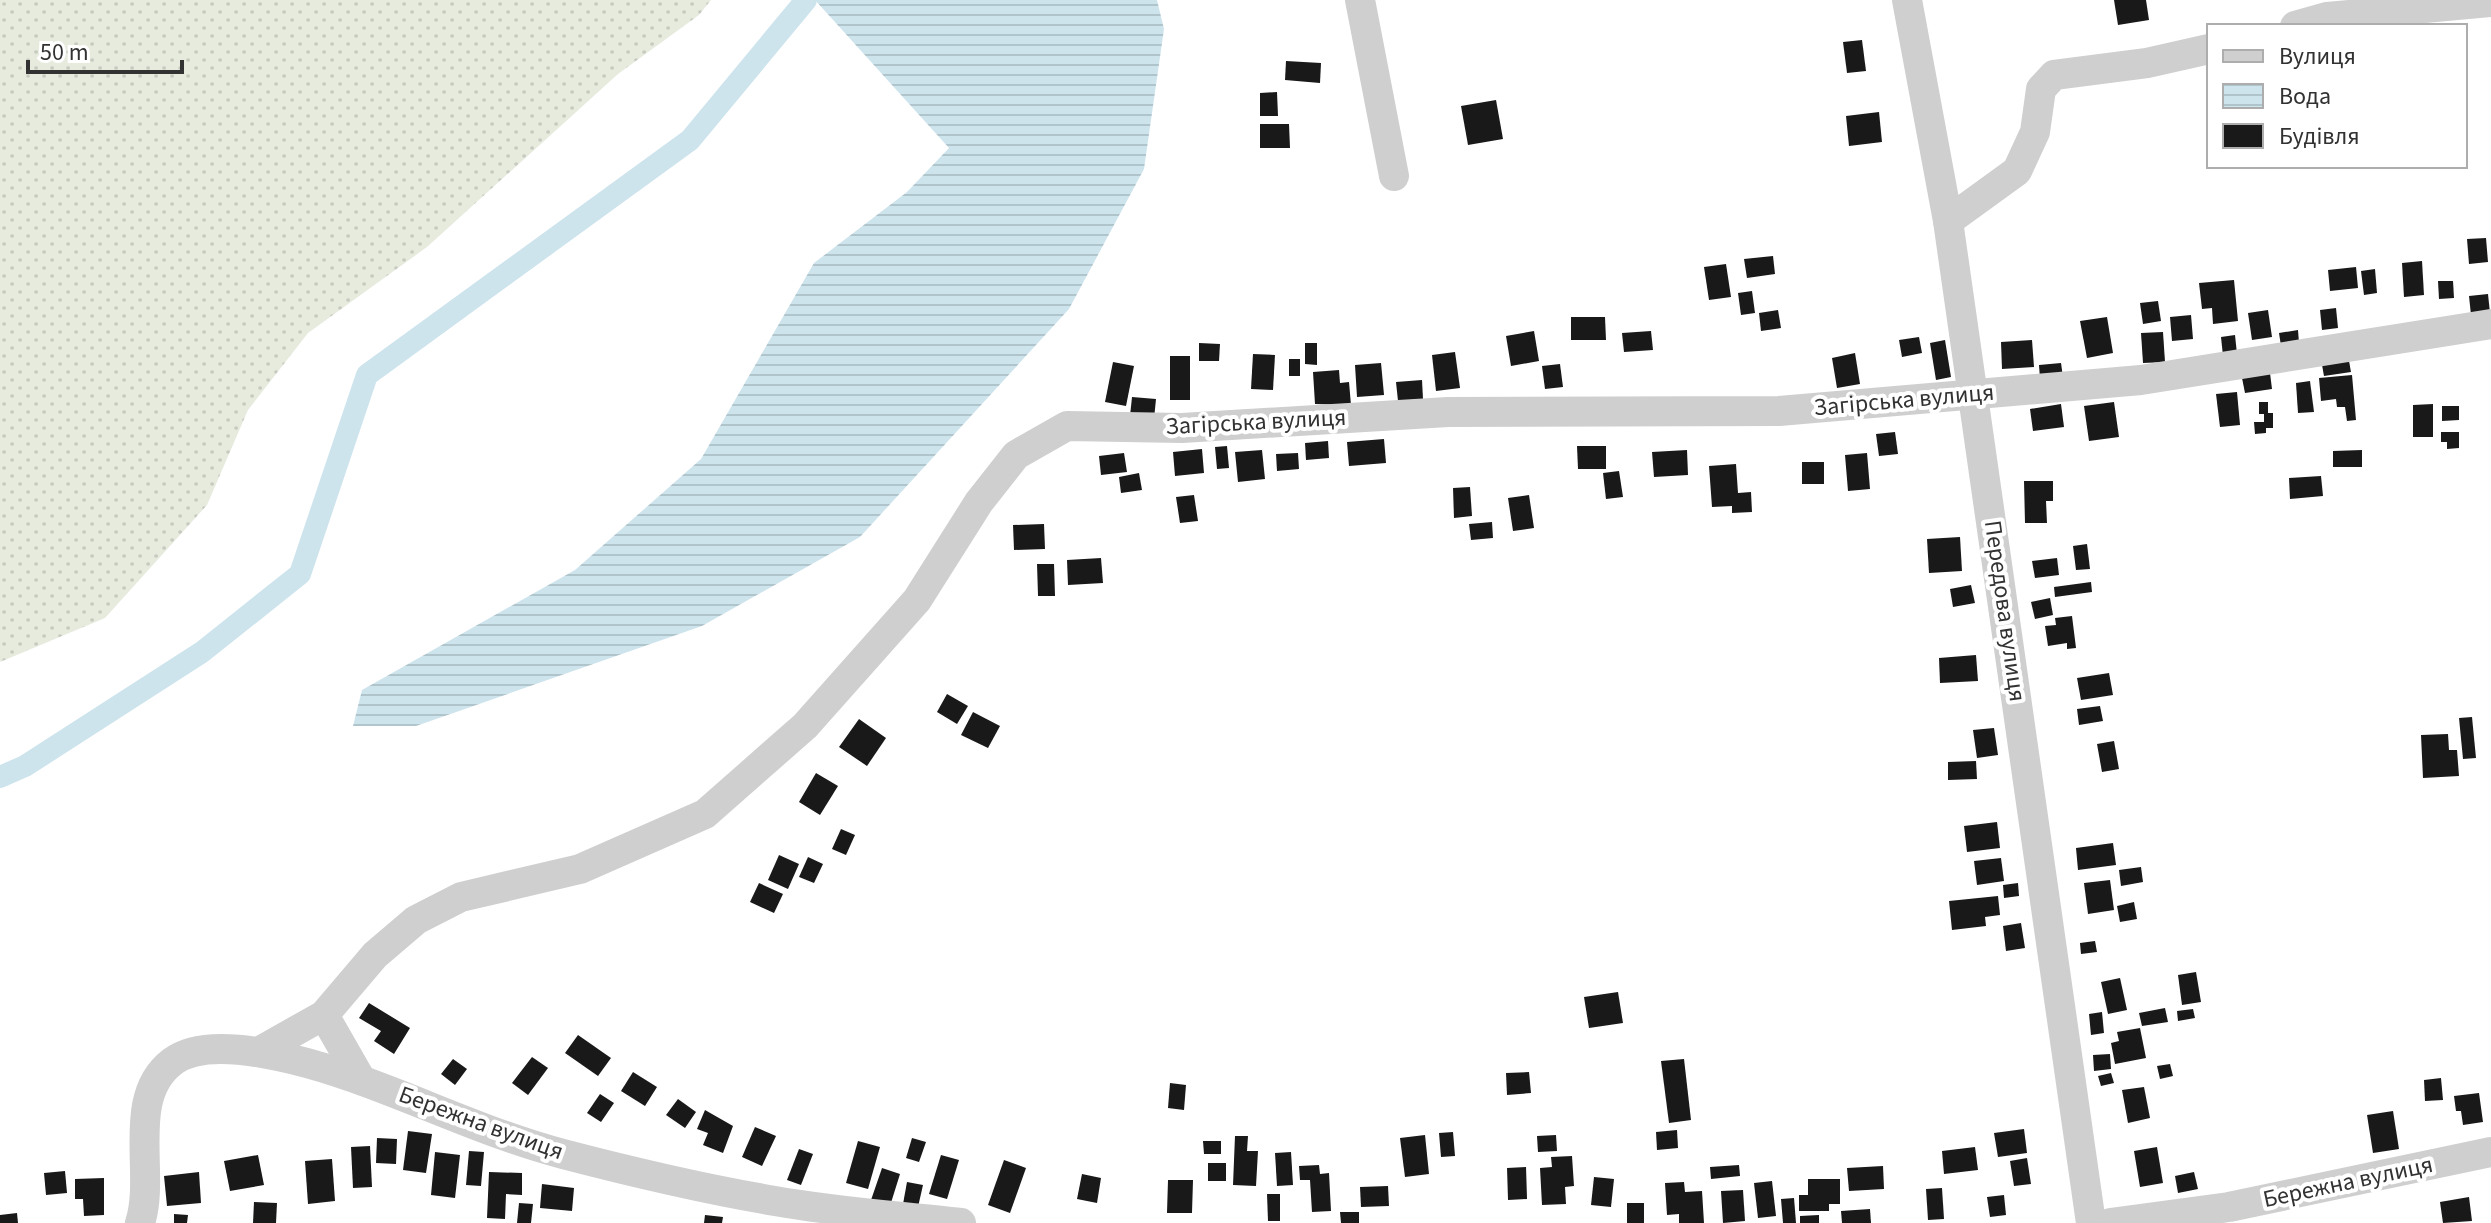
<svg xmlns="http://www.w3.org/2000/svg" width="2491" height="1223" font-family="'Source Sans 3',sans-serif">
	<style>
		.grass { fill: url(#grass-dots) }
		.water { fill: url(#water-rules) }
		.lines { fill: none; stroke-linecap: round; stroke-linejoin: round }
		.canal { stroke: #cde4ed; stroke-width: 22 }
		.building { fill: #191919 }
		.minor { stroke: #cfcfcf; stroke-width: 30 }
		.labels { text-anchor: middle; dominant-baseline: central; stroke-width: 8; stroke-linejoin: round; paint-order: stroke }
		.street-label { font-size: 24px; fill: #323232; stroke: #fff }
	</style>
	<defs>
		<pattern id="grass-dots" width="8" height="8" patternUnits="userSpaceOnUse" patternTransform="scale(2)"><rect width="8" height="8" fill="#e6ebde"/><path d="M2 2h.1M6 6h.1" fill="none" stroke="#c6cabf" stroke-width="1.8" stroke-linecap="round"/></pattern>
		<pattern id="water-rules" width="6" height="5" patternUnits="userSpaceOnUse" patternTransform="scale(2)"><rect width="6" height="5" fill="#cde4ed"/><path d="M0 2.5h6" fill="none" stroke="#b0c4cc"/></pattern>
	</defs>
	<rect width="100%" height="100%" fill="#fff"/>
	<polygon class="grass" points="0,0 711,0 699,15 618,74 427,247 308,333 248,410 207,505 105,618 0,662"/>
	<polygon class="water" points="815,0 1157,0 1164,29 1144,169 1069,309 860,537 702,626 416,726 353,726 362,690 575,570 701,459 814,263 907,192 949,148"/>
	<g class="lines">
		<polyline class="canal" points="0,777 25,766 202,652 300,574 367,375 690,140 806,0"/>
	</g>
	<g class="building">
		<polygon points="2114,0 2146,0 2149,20 2118,25"/>
		<polygon points="1862,40 1866,71 1847,73 1843,42"/>
		<polygon points="1286,61 1321,63 1320,83 1285,80"/>
		<polygon points="1277,92 1278,116 1260,116 1260,93"/>
		<polygon points="1496,100 1503,139 1468,145 1461,106"/>
		<polygon points="1879,112 1882,142 1849,146 1846,116"/>
		<polygon points="1260,124 1289,124 1290,148 1260,148"/>
		<polygon points="2486,238 2488,262 2469,264 2467,239"/>
		<polygon points="1773,256 1775,274 1747,278 1744,259"/>
		<polygon points="2422,261 2424,295 2404,297 2402,263"/>
		<polygon points="1726,264 1731,297 1709,300 1704,267"/>
		<polygon points="2356,267 2358,288 2330,291 2328,270"/>
		<polygon points="2375,269 2377,293 2364,295 2361,271"/>
		<polygon points="2234,280 2238,321 2213,324 2212,308 2202,309 2199,283"/>
		<polygon points="2438,281 2453,281 2454,298 2439,299"/>
		<polygon points="1752,291 1755,313 1741,315 1738,293"/>
		<polygon points="2488,294 2490,313 2471,315 2469,296"/>
		<polygon points="2158,301 2161,321 2143,324 2140,303"/>
		<polygon points="2336,308 2338,328 2322,330 2320,310"/>
		<polygon points="1778,310 1781,328 1761,331 1759,313"/>
		<polygon points="2268,310 2272,337 2252,340 2248,313"/>
		<polygon points="2191,315 2193,339 2172,341 2170,317"/>
		<polygon points="1571,317 1605,317 1606,340 1571,340"/>
		<polygon points="2107,317 2113,353 2087,358 2080,321"/>
		<polygon points="2298,330 2299,343 2281,346 2279,333"/>
		<polygon points="1534,331 1539,361 1511,366 1506,336"/>
		<polygon points="1651,331 1653,350 1624,352 1622,333"/>
		<polygon points="2163,332 2165,362 2143,363 2141,333"/>
		<polygon points="2235,335 2237,354 2223,356 2221,337"/>
		<polygon points="1919,337 1922,353 1902,357 1899,340"/>
		<polygon points="1945,340 1951,377 1936,380 1930,343"/>
		<polygon points="2032,340 2034,367 2002,369 2001,342"/>
		<polygon points="1199,343 1220,344 1219,361 1199,361"/>
		<polygon points="1305,343 1317,343 1317,365 1305,364"/>
		<polygon points="1455,352 1460,388 1436,391 1432,355"/>
		<polygon points="1855,353 1860,384 1837,388 1832,358"/>
		<polygon points="1253,354 1275,355 1273,390 1251,389"/>
		<rect x="1170" y="356" width="20" height="44"/>
		<rect x="1289" y="359" width="11" height="17"/>
		<polygon points="2349,361 2351,372 2324,376 2322,365"/>
		<polygon points="1113,362 1134,366 1126,406 1105,402"/>
		<polygon points="1381,363 1384,395 1357,397 1355,365"/>
		<polygon points="2061,363 2063,377 2040,379 2039,365"/>
		<polygon points="1560,364 1563,387 1545,389 1542,366"/>
		<polygon points="1339,370 1340,383 1349,382 1351,405 1315,404 1313,372"/>
		<polygon points="2270,373 2272,389 2245,393 2242,378"/>
		<polygon points="2352,375 2356,420 2347,421 2345,407 2337,407 2336,399 2321,401 2319,378"/>
		<polygon points="1422,380 1423,399 1398,401 1396,382"/>
		<polygon points="2310,381 2314,412 2298,413 2296,383"/>
		<polygon points="2237,392 2240,425 2220,427 2216,394"/>
		<polygon points="1132,397 1156,399 1154,419 1130,416"/>
		<polygon points="2114,402 2119,437 2089,441 2084,406"/>
		<polygon points="2259,402 2268,402 2268,413 2273,413 2273,428 2266,428 2266,433 2255,434 2254,422 2264,422 2264,414 2259,414"/>
		<polygon points="2061,404 2064,427 2033,431 2030,409"/>
		<polygon points="2433,404 2433,437 2413,437 2413,405"/>
		<polygon points="2442,406 2459,406 2459,420 2442,421"/>
		<polygon points="1895,432 1898,454 1879,456 1876,434"/>
		<polygon points="2441,432 2459,432 2459,448 2447,449 2447,442 2441,442"/>
		<polygon points="1384,439 1386,463 1349,466 1347,442"/>
		<polygon points="1328,441 1329,458 1306,460 1305,443"/>
		<polygon points="1227,446 1229,468 1217,469 1215,447"/>
		<polygon points="1577,446 1606,446 1606,469 1578,469"/>
		<polygon points="1202,449 1204,473 1175,476 1173,452"/>
		<polygon points="1262,450 1265,479 1238,482 1235,452"/>
		<polygon points="1687,450 1688,475 1654,477 1652,452"/>
		<polygon points="2362,450 2362,467 2333,467 2333,451"/>
		<polygon points="1124,453 1127,472 1101,475 1099,456"/>
		<polygon points="1298,453 1299,469 1277,471 1276,454"/>
		<polygon points="1867,453 1870,489 1848,491 1845,455"/>
		<rect x="1802" y="462" width="22" height="22"/>
		<polygon points="1736,464 1738,493 1751,492 1752,512 1732,513 1732,506 1712,507 1709,466"/>
		<polygon points="1619,471 1623,497 1606,499 1603,473"/>
		<polygon points="1139,473 1142,490 1121,493 1119,477"/>
		<polygon points="2321,476 2323,496 2290,499 2289,478"/>
		<polygon points="2024,481 2053,481 2053,501 2046,501 2047,523 2025,523"/>
		<polygon points="1470,487 1472,516 1454,518 1453,488"/>
		<polygon points="1194,495 1198,521 1180,523 1176,497"/>
		<polygon points="1529,495 1534,528 1513,531 1508,498"/>
		<polygon points="1492,522 1493,538 1471,540 1469,524"/>
		<polygon points="1044,524 1045,549 1014,550 1013,525"/>
		<polygon points="1960,537 1962,571 1929,573 1927,539"/>
		<polygon points="2087,544 2090,569 2076,570 2073,546"/>
		<polygon points="1101,558 1103,583 1068,585 1067,560"/>
		<polygon points="2057,558 2059,575 2035,578 2032,561"/>
		<polygon points="1037,564 1054,564 1055,596 1038,596"/>
		<polygon points="2091,582 2092,592 2055,597 2054,587"/>
		<polygon points="1971,585 1975,603 1953,607 1950,589"/>
		<polygon points="2050,598 2053,615 2035,619 2031,602"/>
		<polygon points="2072,616 2076,648 2067,649 2067,643 2048,646 2045,626 2056,625 2055,618"/>
		<polygon points="1976,655 1978,681 1940,683 1939,658"/>
		<polygon points="2109,673 2113,695 2081,700 2077,678"/>
		<polygon points="947,694 968,706 957,724 937,712"/>
		<polygon points="2100,706 2103,721 2079,725 2077,709"/>
		<polygon points="973,712 1000,726 988,748 961,735"/>
		<polygon points="2472,717 2476,758 2463,759 2459,718"/>
		<polygon points="859,719 886,738 867,766 839,747"/>
		<polygon points="1994,728 1998,755 1977,758 1973,730"/>
		<polygon points="2448,734 2449,750 2457,750 2459,776 2423,778 2421,735"/>
		<polygon points="2114,741 2119,769 2102,772 2097,744"/>
		<polygon points="1976,761 1977,779 1948,780 1948,762"/>
		<polygon points="816,773 838,786 820,815 799,802"/>
		<polygon points="1997,822 2000,848 1967,852 1964,826"/>
		<polygon points="841,829 855,835 846,855 832,849"/>
		<polygon points="2113,843 2116,865 2078,870 2076,848"/>
		<polygon points="779,855 799,864 788,889 768,880"/>
		<polygon points="808,857 823,864 814,883 799,877"/>
		<polygon points="2001,858 2004,881 1977,885 1974,861"/>
		<polygon points="2141,867 2143,882 2121,886 2119,870"/>
		<polygon points="2110,880 2114,910 2088,914 2084,883"/>
		<polygon points="759,883 783,894 774,913 750,902"/>
		<polygon points="2018,883 2019,896 2004,898 2003,885"/>
		<polygon points="1998,896 2000,915 1985,917 1986,926 1952,930 1949,901"/>
		<polygon points="2134,902 2137,919 2120,922 2117,906"/>
		<polygon points="2021,923 2025,948 2006,951 2003,926"/>
		<polygon points="2095,941 2097,952 2081,954 2080,943"/>
		<polygon points="2196,972 2201,1002 2182,1005 2178,975"/>
		<polygon points="2120,978 2127,1010 2108,1014 2101,982"/>
		<polygon points="1618,992 1623,1023 1589,1028 1584,997"/>
		<polygon points="369,1003 410,1028 394,1054 374,1041 381,1031 359,1018"/>
		<polygon points="2165,1008 2168,1022 2142,1026 2139,1013"/>
		<polygon points="2193,1009 2195,1018 2178,1021 2177,1011"/>
		<polygon points="2102,1012 2104,1033 2091,1035 2089,1014"/>
		<polygon points="2140,1028 2146,1058 2115,1064 2111,1043 2119,1041 2117,1032"/>
		<polygon points="578,1035 611,1058 598,1076 565,1053"/>
		<polygon points="2110,1054 2111,1069 2094,1071 2093,1055"/>
		<polygon points="532,1057 548,1068 528,1095 512,1083"/>
		<polygon points="453,1059 467,1069 455,1085 441,1074"/>
		<polygon points="1684,1059 1691,1120 1669,1123 1661,1061"/>
		<polygon points="2170,1064 2173,1076 2160,1079 2157,1066"/>
		<polygon points="633,1072 657,1087 645,1106 621,1091"/>
		<polygon points="1529,1072 1531,1093 1507,1095 1506,1073"/>
		<polygon points="2111,1073 2114,1083 2101,1086 2098,1076"/>
		<polygon points="2441,1078 2443,1100 2425,1101 2424,1080"/>
		<polygon points="1170,1083 1186,1085 1184,1110 1168,1108"/>
		<polygon points="2144,1087 2150,1118 2128,1123 2122,1090"/>
		<polygon points="2479,1093 2483,1122 2463,1125 2461,1111 2456,1111 2454,1096"/>
		<polygon points="600,1094 614,1103 601,1122 587,1113"/>
		<polygon points="678,1099 696,1112 685,1128 666,1115"/>
		<polygon points="705,1110 733,1126 723,1153 703,1145 708,1133 697,1129"/>
		<polygon points="2393,1111 2399,1149 2373,1153 2367,1115"/>
		<polygon points="755,1127 776,1136 762,1166 742,1157"/>
		<polygon points="2024,1129 2027,1153 1998,1157 1994,1133"/>
		<polygon points="1677,1130 1678,1148 1657,1150 1656,1132"/>
		<polygon points="408,1131 432,1134 426,1173 403,1170"/>
		<polygon points="1453,1132 1455,1156 1441,1157 1439,1133"/>
		<polygon points="1425,1135 1429,1174 1405,1177 1400,1138"/>
		<polygon points="1556,1135 1557,1151 1538,1152 1537,1136"/>
		<polygon points="1235,1136 1248,1136 1247,1151 1258,1151 1256,1186 1233,1185"/>
		<polygon points="377,1138 397,1139 396,1164 376,1163"/>
		<polygon points="912,1138 926,1142 919,1162 906,1158"/>
		<polygon points="858,1141 880,1147 868,1189 846,1183"/>
		<polygon points="1203,1141 1221,1141 1221,1154 1204,1154"/>
		<polygon points="370,1146 372,1187 353,1188 351,1147"/>
		<polygon points="1975,1147 1978,1170 1944,1174 1942,1151"/>
		<polygon points="2157,1147 2163,1183 2140,1187 2134,1151"/>
		<polygon points="799,1149 813,1154 801,1185 787,1180"/>
		<polygon points="469,1151 484,1152 481,1186 466,1185"/>
		<polygon points="435,1152 460,1155 455,1198 431,1195"/>
		<polygon points="1291,1152 1293,1185 1277,1186 1275,1153"/>
		<polygon points="258,1155 264,1185 230,1191 224,1161"/>
		<polygon points="941,1155 959,1160 947,1199 929,1194"/>
		<polygon points="1572,1156 1574,1186 1565,1187 1566,1204 1542,1205 1540,1168 1552,1167 1551,1157"/>
		<polygon points="2027,1158 2031,1184 2014,1186 2010,1161"/>
		<polygon points="332,1159 335,1201 308,1204 305,1161"/>
		<polygon points="1004,1160 1026,1168 1010,1213 988,1205"/>
		<rect x="1208" y="1163" width="18" height="18"/>
		<polygon points="1319,1165 1320,1174 1329,1173 1331,1211 1312,1212 1310,1180 1300,1180 1299,1166"/>
		<polygon points="1739,1165 1740,1176 1711,1179 1710,1167"/>
		<polygon points="1883,1166 1884,1189 1849,1191 1847,1168"/>
		<polygon points="1526,1167 1527,1199 1508,1200 1507,1168"/>
		<polygon points="882,1168 900,1174 890,1206 871,1200"/>
		<polygon points="65,1171 67,1193 46,1195 44,1173"/>
		<polygon points="199,1172 201,1203 167,1206 164,1176"/>
		<polygon points="489,1172 522,1173 522,1195 506,1194 505,1219 487,1218"/>
		<polygon points="2194,1172 2198,1189 2178,1193 2175,1176"/>
		<polygon points="1082,1174 1101,1178 1097,1203 1077,1199"/>
		<polygon points="1594,1177 1614,1179 1611,1207 1591,1205"/>
		<polygon points="104,1178 104,1215 84,1216 83,1199 75,1199 75,1179"/>
		<polygon points="1808,1179 1840,1179 1840,1204 1829,1204 1829,1211 1799,1211 1799,1195 1808,1195"/>
		<polygon points="1168,1180 1193,1180 1192,1213 1167,1213"/>
		<polygon points="1772,1181 1776,1216 1758,1218 1754,1183"/>
		<polygon points="907,1182 923,1185 918,1207 903,1204"/>
		<polygon points="1684,1182 1685,1192 1702,1191 1704,1223 1679,1223 1679,1214 1667,1215 1665,1183"/>
		<polygon points="542,1184 574,1188 572,1211 540,1208"/>
		<polygon points="1388,1186 1389,1206 1361,1207 1360,1187"/>
		<polygon points="1942,1188 1944,1219 1928,1220 1926,1189"/>
		<polygon points="1743,1190 1745,1221 1723,1223 1721,1191"/>
		<polygon points="1267,1194 1280,1194 1280,1221 1268,1221"/>
		<polygon points="2004,1195 2006,1215 1990,1217 1987,1197"/>
		<polygon points="2469,1197 2472,1221 2443,1223 2440,1202"/>
		<polygon points="1794,1198 1796,1223 1783,1223 1781,1199"/>
		<polygon points="254,1202 277,1203 276,1223 253,1223"/>
		<polygon points="519,1203 533,1204 531,1223 517,1223"/>
		<rect x="1627" y="1203" width="17" height="20"/>
		<polygon points="1870,1209 1871,1223 1842,1223 1841,1211"/>
		<polygon points="1340,1212 1359,1212 1359,1223 1341,1223"/>
		<polygon points="17,1213 18,1223 0,1223 0,1215"/>
		<polygon points="174,1214 188,1215 187,1223 174,1223"/>
		<polygon points="705,1215 723,1217 722,1223 704,1223"/>
		<polygon points="1819,1215 1819,1223 1800,1223 1800,1216"/>
	</g>
	<g class="lines">
		<g class="minor">
			<polyline points="1360,0 1394,176"/>
			<polyline points="1907,0 1948,221 2091,1223"/>
			<polyline points="2295,26 2327,17 2491,2"/>
			<polyline points="1948,221 2017,171 2035,132 2041,89 2054,75 2147,63 2209,49"/>
			<polyline points="324,1015 360,1078"/>
			<polyline points="260,1051 324,1015 375,955 416,920 461,897 580,869 705,814 805,726 917,600 979,502 1016,455 1067,426 1182,428 1448,412 1779,411 2141,380 2491,324"/>
			<path d="M 140,1223 C 156,1174 125,1098 172,1062 C 204,1037 272,1054 307,1063 C 394,1087 475,1131 563,1154 C 632,1172 704,1189 775,1201 C 836,1212 899,1216 961,1223"/>
			<polyline points="2110,1223 2229,1207 2491,1152"/>
		</g>
	</g>
	<g class="labels">
		<g class="street-label">
			<text transform="translate(1904 400) rotate(-5)">Загірська вулиця</text>
			<text transform="translate(1256 422) rotate(-3)">Загірська вулиця</text>
			<text transform="translate(2005 611) rotate(82)">Передова вулиця</text>
			<text transform="translate(481 1123) rotate(20)">Бережна вулиця</text>
			<text transform="translate(2348 1182) rotate(-12)">Бережна вулиця</text>
		</g>
	</g>
	<rect x="2207" y="24" width="260" height="144" fill="#ffffff" stroke="#adadad" stroke-width="2"/>
	<rect x="2223" y="50" width="40" height="12" fill="#cfcfcf" stroke="#adadad" stroke-width="2"/>
	<text x="2279" y="64" font-size="24" fill="#323232">Вулиця</text>
	<rect x="2223" y="84" width="40" height="24" fill="url(#water-rules)" stroke="#adadad" stroke-width="2"/>
	<text x="2279" y="104" font-size="24" fill="#323232">Вода</text>
	<rect x="2223" y="124" width="40" height="24" fill="#191919" stroke="#adadad" stroke-width="2"/>
	<text x="2279" y="144" font-size="24" fill="#323232">Будівля</text>
	<path d="M28 60v12h154v-12" fill="none" stroke="#323232" stroke-width="4"/>
	<text x="40" y="60" font-size="24" fill="#323232" stroke="#ffffff" stroke-width="6" paint-order="stroke">50 m</text>
</svg>
